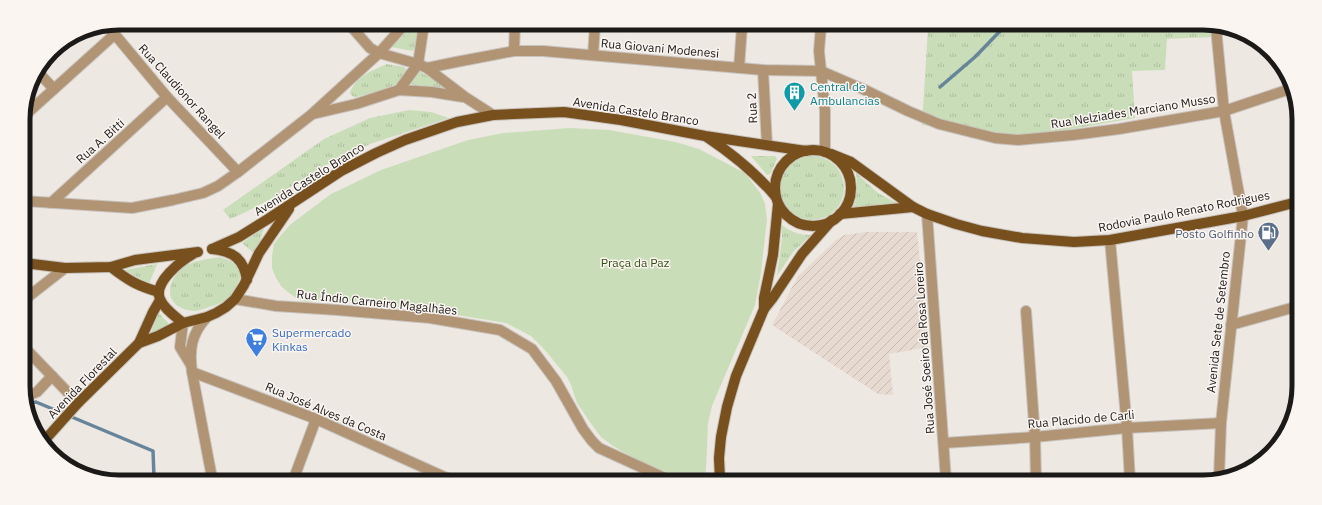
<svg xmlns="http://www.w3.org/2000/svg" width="1322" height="505" font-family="'IBM Plex Sans',sans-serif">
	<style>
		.industrial { fill: url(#industrial-furrows) }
		.grass { fill: url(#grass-tufts) }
		.park { fill: #c9deb8 }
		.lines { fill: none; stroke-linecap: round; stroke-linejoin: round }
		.stream { stroke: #66859a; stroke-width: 3.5 }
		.minor-casing { stroke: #c8c3be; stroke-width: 12 }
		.major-casing { stroke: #c8c3be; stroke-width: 12 }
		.minor { stroke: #b19474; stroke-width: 10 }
		.major { stroke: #78501d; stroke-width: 10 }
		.labels { text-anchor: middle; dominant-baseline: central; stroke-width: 3; stroke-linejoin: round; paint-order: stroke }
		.street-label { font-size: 12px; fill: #1c1a18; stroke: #fbf5f1 }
		.culture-label { font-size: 12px; fill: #0d838f; stroke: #fbf5f1; text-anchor: start }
		.service-label { font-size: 12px; fill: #4e5e75; stroke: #fbf5f1; text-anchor: end }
		.park-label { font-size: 12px; fill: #345112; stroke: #fbf5f1 }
		.shop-label { font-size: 12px; fill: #366cbe; stroke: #fbf5f1; text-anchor: start }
		.rim { fill: none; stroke: #1c1a18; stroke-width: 5 }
	</style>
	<defs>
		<pattern id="industrial-furrows" width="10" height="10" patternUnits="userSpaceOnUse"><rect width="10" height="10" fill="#e7dad1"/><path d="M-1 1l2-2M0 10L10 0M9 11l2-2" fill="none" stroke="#c6bab3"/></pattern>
		<pattern id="grass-tufts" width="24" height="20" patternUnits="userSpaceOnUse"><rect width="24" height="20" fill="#c9deb8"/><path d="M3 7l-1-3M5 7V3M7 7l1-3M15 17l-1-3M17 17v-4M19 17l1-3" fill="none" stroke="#acbe9d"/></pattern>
	</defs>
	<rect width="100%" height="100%" fill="#eee8e3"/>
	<polygon class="industrial" points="865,232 917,232 928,347 889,354 893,395 878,394 772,325 798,276 836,240 844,235"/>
	<g class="grass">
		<polygon points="411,24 421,24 416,48 412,51 391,47 403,36"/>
		<polygon points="928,27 1212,28 1213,37 1167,39 1165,70 1132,71 1135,118 1026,137 922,125"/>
		<path d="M 387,64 L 404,67 L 407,70 C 403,88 371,93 356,97 L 352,96 L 350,93 C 355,77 373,70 387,64 Z"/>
		<polygon points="419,71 444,86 441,89 410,84"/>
		<polygon points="409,110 431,112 449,118 370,144 322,167 276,196 244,213 230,219 223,210 324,139 370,118"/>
		<circle cx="812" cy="188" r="32"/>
		<polygon points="751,156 775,156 777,159 770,174 767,175"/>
		<path d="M 856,173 L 878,193 L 904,207 C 886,204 870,205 853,209 C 857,197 858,186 856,173 Z"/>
		<path d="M 782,225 C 791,232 800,235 811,235 L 794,251 L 777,276 L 782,239 Z"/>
		<polygon points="264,228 256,255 242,243"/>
		<path d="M 219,257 C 232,261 236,263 241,275 C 235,293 228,302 209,307 C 204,309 198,311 194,311 C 165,309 163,283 184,267 C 194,260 208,259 219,257 Z"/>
		<polygon points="157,264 149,284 125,270"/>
		<polygon points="158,312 170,325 151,333"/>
	</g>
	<polygon class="park" points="570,128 609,130 676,142 699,149 745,173 761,194 765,204 767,219 761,273 755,305 712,406 708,423 706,470 704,476 701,478 699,480 687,480 639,461 613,446 601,437 592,425 577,403 571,385 567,377 544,349 531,336 506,323 445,313 334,299 307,302 298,299 289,293 281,286 276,278 272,268 272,256 274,244 281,235 291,224 331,194 381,170 468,140 503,133"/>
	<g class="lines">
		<g class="stream">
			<polyline points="940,87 975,57 1004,27"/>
			<polyline points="25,404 36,402 153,451 154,477"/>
		</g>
		<defs>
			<g id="minor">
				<polyline points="349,24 370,48 379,53 418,64 427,68 465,97 493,115"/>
				<polyline points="107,25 167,97 238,172"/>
				<polyline points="821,26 819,51 825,111 825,152"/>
				<polyline points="1216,28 1224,111 1243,216 1221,423 1219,478"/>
				<polyline points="514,51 515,25"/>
				<polyline points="593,55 595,25"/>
				<polyline points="427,68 456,62 514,51 543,51 763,70 821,71 865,90 908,111 939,124 995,138 1018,140 1073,135 1119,129 1224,111 1290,89"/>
				<polyline points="739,68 742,26"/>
				<polyline points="763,70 767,145"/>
				<polyline points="37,71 54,89"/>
				<polyline points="399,90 418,64 424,24"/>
				<polyline points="313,114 356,104 399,90 432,92 463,97"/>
				<polyline points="23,117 115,34"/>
				<polyline points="24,201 132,208 173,200 203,193 218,186 238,172 311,115 379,53 405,24"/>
				<polyline points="51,203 167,97"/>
				<polyline points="927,214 946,481"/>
				<polyline points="1110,240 1127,428 1130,481"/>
				<polyline points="235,299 276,306 337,310 430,318 500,330 532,349 556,381 583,429 592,441 599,448 667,479"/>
				<polyline points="24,300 65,268"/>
				<polyline points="1026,311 1035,437 1036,481"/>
				<path d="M 207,317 C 191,334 189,350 192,372 L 212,478"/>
				<polyline points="183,323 180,347 191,365"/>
				<polyline points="1231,325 1295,307"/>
				<polyline points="24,347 78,403"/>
				<polyline points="192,372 316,419 449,479"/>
				<polyline points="25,397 37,392 52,376"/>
				<polyline points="944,443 1035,437 1127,428 1221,423"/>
				<polyline points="294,478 316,419"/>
			</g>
			<g id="major">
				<path d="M 707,137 C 734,155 755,172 776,197"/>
				<circle cx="813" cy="188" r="38"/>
				<polyline points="831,154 851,162 913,207 927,214 956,224 982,231 1022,238 1074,242 1110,240 1243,216 1297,202"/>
				<polyline points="840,214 913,207"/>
				<polyline points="212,249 239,237 268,219 341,171 376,153 405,140 457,122 493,115 564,112 621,120 705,136 806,151"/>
				<path d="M 212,249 C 233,251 244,259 247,280"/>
				<polyline points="24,263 65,268 111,267 135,260 198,252"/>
				<path d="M 111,267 C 129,281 138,286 159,292"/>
				<polyline points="764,309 764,298 773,255 778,204"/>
				<path d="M 183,323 C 175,316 164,309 160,299 C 153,282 181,261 193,254"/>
				<polyline points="139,343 153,312 160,300"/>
				<polyline points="43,442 78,403 139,343 158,336 183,323 207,317 216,313 226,307 235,299 244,285 259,253 289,209"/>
				<polyline points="720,480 719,458 721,437 727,407 736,376 764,309 772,299 802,254 832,220"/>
			</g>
		</defs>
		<use href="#minor" class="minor-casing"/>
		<use href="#major" class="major-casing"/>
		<use href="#minor" class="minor"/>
		<use href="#major" class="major"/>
	</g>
	<defs>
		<symbol id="building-pin" viewBox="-11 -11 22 30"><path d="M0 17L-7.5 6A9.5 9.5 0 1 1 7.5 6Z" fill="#0f9aa8" stroke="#fbf5f1"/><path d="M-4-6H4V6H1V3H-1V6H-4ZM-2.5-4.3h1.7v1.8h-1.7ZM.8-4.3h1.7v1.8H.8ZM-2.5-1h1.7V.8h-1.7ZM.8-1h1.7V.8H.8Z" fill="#fff"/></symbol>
		<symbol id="fuel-pin" viewBox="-11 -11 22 30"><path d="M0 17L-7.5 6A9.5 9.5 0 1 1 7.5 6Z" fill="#5c6f8a" stroke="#fbf5f1"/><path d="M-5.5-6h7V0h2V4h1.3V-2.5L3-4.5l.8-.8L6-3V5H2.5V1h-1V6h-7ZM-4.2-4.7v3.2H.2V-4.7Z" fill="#fff"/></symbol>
		<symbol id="supermarket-pin" viewBox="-11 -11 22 30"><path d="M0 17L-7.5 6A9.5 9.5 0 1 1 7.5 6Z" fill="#3f7fe0" stroke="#fbf5f1"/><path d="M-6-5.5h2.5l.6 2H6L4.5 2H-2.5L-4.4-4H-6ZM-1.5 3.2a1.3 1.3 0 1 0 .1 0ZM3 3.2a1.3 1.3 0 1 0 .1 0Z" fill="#fff"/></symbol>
	</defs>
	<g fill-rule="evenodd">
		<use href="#building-pin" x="782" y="80" width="25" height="34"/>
		<use href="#fuel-pin" x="1256" y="220" width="25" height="34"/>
		<use href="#supermarket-pin" x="244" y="326" width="25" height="34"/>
	</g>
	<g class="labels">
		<g class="street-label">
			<text transform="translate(660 48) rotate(5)">Rua Giovani Modenesi</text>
			<text transform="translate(182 91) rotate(48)">Rua Claudionor Rangel</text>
			<text transform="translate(752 108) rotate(-93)">Rua 2</text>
			<text transform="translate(636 111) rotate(9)">Avenida Castelo Branco</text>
			<text transform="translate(1133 111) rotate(-9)">Rua Nelziades Marciano Musso</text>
			<text transform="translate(100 141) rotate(-42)">Rua A. Bitti</text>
			<text transform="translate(309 179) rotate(-32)">Avenida Castelo Branco</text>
			<text transform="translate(1184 211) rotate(-11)">Rodovia Paulo Renato Rodrigues</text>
			<text transform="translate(377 302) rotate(6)">Rua Índio Carneiro Magalhães</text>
			<text transform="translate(1218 322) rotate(-84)">Avenida Sete de Setembro</text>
			<text transform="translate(924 348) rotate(-94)">Rua José Soeiro da Rosa Loreiro</text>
			<text transform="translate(82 383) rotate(-46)">Avenida Florestal</text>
			<text transform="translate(326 411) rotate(23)">Rua José Alves da Costa</text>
			<text transform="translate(1081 419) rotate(-5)">Rua Placido de Carli</text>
		</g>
		<g class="culture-label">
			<text x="810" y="86">Central de<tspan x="810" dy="14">Ambulancias</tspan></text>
		</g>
		<g class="service-label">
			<text x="1254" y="233">Posto Golfinho</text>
		</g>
		<g class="park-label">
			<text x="635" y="262">Praça da Paz</text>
		</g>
		<g class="shop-label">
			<text x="272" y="332">Supermercado<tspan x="272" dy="14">Kinkas</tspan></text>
		</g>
	</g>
	<path d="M0 0H1322V505H0ZM119 30H1203A89 89 0 0 1 1292 119V386A89 89 0 0 1 1203 475H119A89 89 0 0 1 30 386V119A89 89 0 0 1 119 30Z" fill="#fbf5f1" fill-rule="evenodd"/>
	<path class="rim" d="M119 30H1203A89 89 0 0 1 1292 119V386A89 89 0 0 1 1203 475H119A89 89 0 0 1 30 386V119A89 89 0 0 1 119 30Z"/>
</svg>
